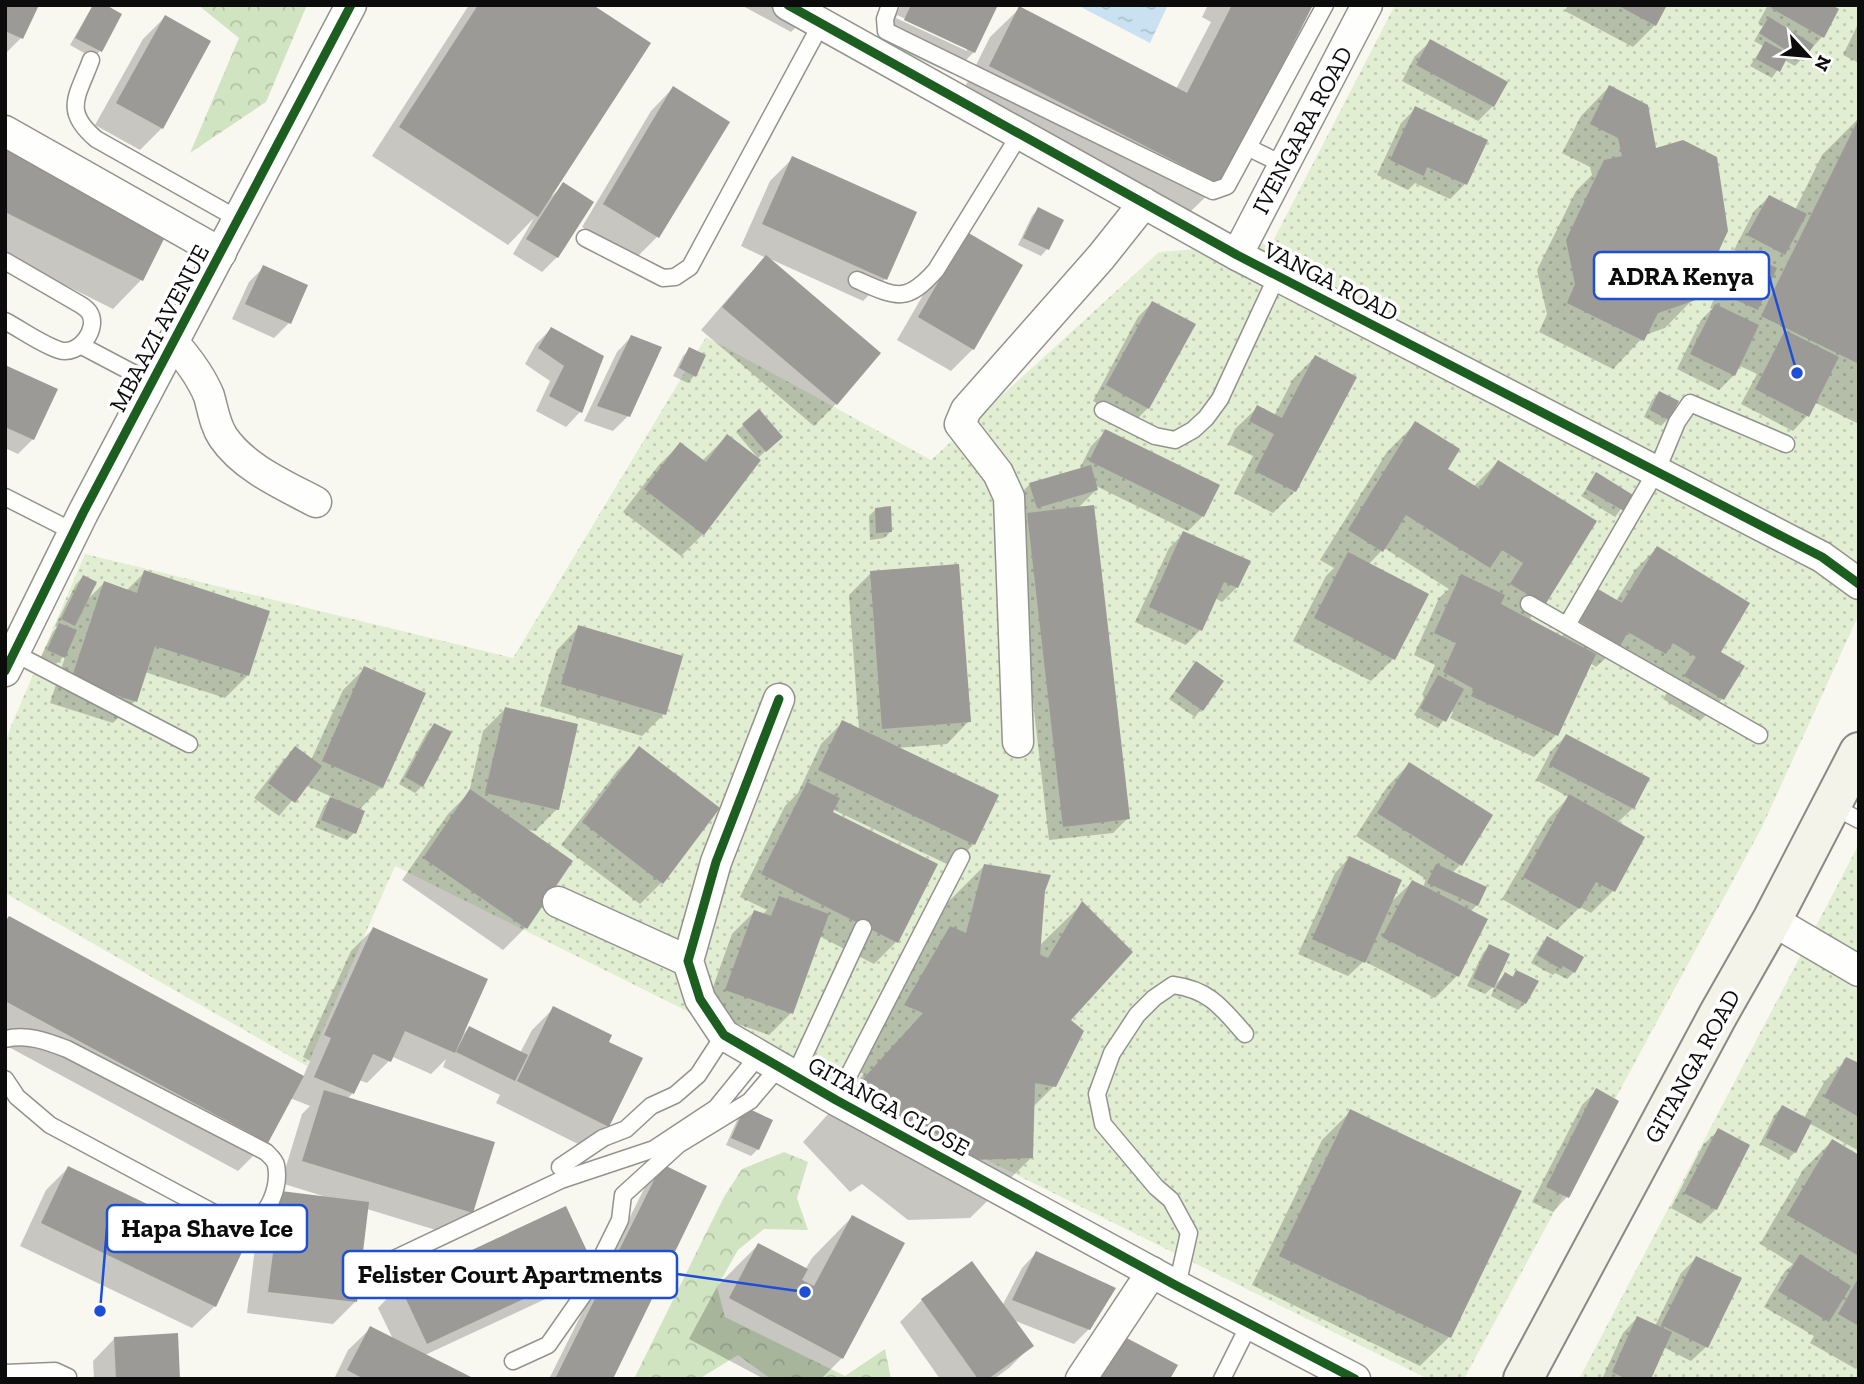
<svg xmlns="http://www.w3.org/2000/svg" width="1864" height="1384" font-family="'Zilla Slab',serif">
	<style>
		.forest { fill: url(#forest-crowns) }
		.garden { fill: url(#garden-dots) }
		.water { fill: url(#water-ripples) }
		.shadow { fill: #0003; fill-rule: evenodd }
		.building { fill: #9c9a96 }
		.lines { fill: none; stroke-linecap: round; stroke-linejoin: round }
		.lane-casing { stroke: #93928f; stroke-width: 19 }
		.street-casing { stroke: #93928f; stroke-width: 33 }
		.secondary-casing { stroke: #898985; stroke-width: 42 }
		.lane { stroke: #fefefd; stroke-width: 16 }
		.street { stroke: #fefefd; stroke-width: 30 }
		.secondary { stroke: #f3f3e9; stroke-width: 38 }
		.cycleway-casing { stroke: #fff; stroke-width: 13 }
		.cycleway { stroke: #1b5e20; stroke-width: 9 }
		.labels { text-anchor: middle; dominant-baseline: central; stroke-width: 7; stroke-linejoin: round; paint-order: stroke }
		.street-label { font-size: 24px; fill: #0c0c0c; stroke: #fff }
		.leader { fill: none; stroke: #1d4ed8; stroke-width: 2.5 }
		.callout-dot { fill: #1d4ed8; stroke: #fff; stroke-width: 2.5 }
		.callout { fill: #fff; stroke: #1d4ed8; stroke-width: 2.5 }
		.callout-label { font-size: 26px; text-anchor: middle; font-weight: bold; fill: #0c0c0c }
	</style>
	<defs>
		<pattern id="forest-crowns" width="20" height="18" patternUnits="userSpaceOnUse" patternTransform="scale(1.75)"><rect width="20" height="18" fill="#d1e4c1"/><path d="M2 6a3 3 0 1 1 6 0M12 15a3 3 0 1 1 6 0" fill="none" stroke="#b2c2a5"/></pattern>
		<pattern id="garden-dots" width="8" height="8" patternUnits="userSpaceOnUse" patternTransform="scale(1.75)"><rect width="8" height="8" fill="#e1eed2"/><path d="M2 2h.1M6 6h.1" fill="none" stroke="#c0cbb3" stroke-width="1.8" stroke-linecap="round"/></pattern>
		<pattern id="water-ripples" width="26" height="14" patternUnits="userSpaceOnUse" patternTransform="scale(1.75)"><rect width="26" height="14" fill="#c9e1f1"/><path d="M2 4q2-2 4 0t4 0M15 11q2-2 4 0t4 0" fill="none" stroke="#abc0cd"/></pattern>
	</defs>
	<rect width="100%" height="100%" fill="#f9f8f0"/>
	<g class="forest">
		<polygon points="198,5 307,5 266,102 190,153 239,38"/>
		<polygon points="784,1152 808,1162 797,1198 808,1230 764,1229 738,1250 717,1287 725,1317 845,1376 885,1349 891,1379 771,1379 738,1355 699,1379 634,1379 704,1237 724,1197 742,1169"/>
	</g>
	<g class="garden">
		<polygon points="1395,5 1859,5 1859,614 1762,827 1464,1379 1428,1379 395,866 307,1066 5,893 5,745 11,726 85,554 513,658 706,337 931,460 1159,252 1272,243"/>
		<polygon points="1859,844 1859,1379 1579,1379"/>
	</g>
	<polygon class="water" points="1077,5 1164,5 1167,7 1150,43"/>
	<g class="shadow">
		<polygon points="5,5 37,5 21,38 6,53"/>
		<polygon points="93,5 120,15 100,51 93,58 70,45"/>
		<polygon points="469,5 590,5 551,197 564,184 557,257 542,272 513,254 534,218 508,245 372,156"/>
		<polygon points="741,5 818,5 791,32"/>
		<path d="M 901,5 L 996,5 L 974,52 L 952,74 L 883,42 ZM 897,15 L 967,48 L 967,51 L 896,18 Z"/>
		<polygon points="1208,5 1311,5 1219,184 1190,212 961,95 990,37 1019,9 1176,89 1211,22 1202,17"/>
		<polygon points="1568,5 1665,5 1655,25 1633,47 1565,11"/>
		<polygon points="1768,5 1828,5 1822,37 1795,66 1784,60 1772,78 1750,66 1763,46 1754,41 1763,26 1758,23"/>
		<polygon points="165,17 162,128 140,150 95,125 143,39"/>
		<polygon points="1859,22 1859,63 1843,55"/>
		<polygon points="1430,42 1506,82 1493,106 1478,121 1402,81 1415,56"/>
		<polygon points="1609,87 1654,150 1694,298 1665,328 1645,335 1613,369 1539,332 1547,314 1537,270 1576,191 1592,175 1590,167 1562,153 1581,116"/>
		<polygon points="673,88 727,122 657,237 635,259 582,227 651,111"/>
		<polygon points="1416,108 1465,184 1450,199 1415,183 1408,190 1377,175 1401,123"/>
		<polygon points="1859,118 1859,424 1814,402 1807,416 1793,431 1741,404 1757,374 1738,365 1734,375 1719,390 1677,369 1701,320 1712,309 1710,308 1728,269 1742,255 1734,250 1754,211 1769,197 1795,210 1822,155"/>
		<polygon points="5,151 166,232 141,280 113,309 5,255"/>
		<polygon points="792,159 885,279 863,301 768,258 836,404 814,426 701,330 744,280 766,258 741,246 770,181"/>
		<polygon points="1038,209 1061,221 1047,249 1041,256 1018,245 1032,216"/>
		<polygon points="945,257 973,349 951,371 897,340"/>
		<polygon points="264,267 289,323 274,338 232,319 249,282"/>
		<polygon points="1152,303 1148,408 1133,423 1093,401 1138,317"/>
		<polygon points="551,329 580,412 566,427 536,411 550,381 525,364 536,344"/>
		<polygon points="631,337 628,416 613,431 584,421 617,352"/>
		<polygon points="690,349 694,376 688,383 673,376 683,356"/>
		<polygon points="1315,357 1295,491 1273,513 1234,493 1253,456 1228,444 1235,429 1258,407 1274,416 1293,379"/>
		<polygon points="5,367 33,439 18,454 5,448"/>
		<polygon points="1659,393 1668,419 1661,426 1644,417 1652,400"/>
		<polygon points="758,412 781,437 758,458 736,432"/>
		<polygon points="1415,424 1445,469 1473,487 1498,462 1543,604 1528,620 1561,638 1576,613 1598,591 1616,601 1635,570 1657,548 1719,653 1742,667 1722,699 1700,721 1663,699 1676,679 1609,655 1596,667 1590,663 1556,735 1534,757 1450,718 1454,710 1451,709 1438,728 1414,715 1425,696 1422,695 1435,665 1414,655 1439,598 1449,589 1384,548 1368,565 1427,595 1393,659 1371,681 1293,641 1326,576 1334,568 1320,560 1387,452"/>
		<polygon points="1106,431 1203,516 1188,531 1094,485 1096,490 1077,509 1128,818 1113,833 1049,840 1013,530 1015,499 1030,484 1079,470 1091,446"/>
		<polygon points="727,436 703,534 681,556 623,512 658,466 680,444 702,461"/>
		<polygon points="1596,475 1631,495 1615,517 1581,496"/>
		<polygon points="876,509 891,531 884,538 870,540 869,516"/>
		<polygon points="1184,533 1237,587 1222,602 1215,598 1200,630 1186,645 1135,622 1169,548"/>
		<polygon points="145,572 268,612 247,676 225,698 145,672 135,701 113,723 50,703 66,654 56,664 41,657 53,632 57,627 55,626 76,584 83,577 85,602 104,583 126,591"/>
		<polygon points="871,573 969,721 947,744 896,748 974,844 951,866 832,809 831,813 896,942 874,964 819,936 791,1013 769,1035 704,1012 732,934 754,912 762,915 767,910 740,897 785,806 798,793 821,744 843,722 859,729 849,595"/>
		<polygon points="579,627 664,714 642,736 540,706 557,650"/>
		<polygon points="1196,663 1222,682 1195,717 1169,699"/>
		<polygon points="365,668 381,787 358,811 354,833 347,840 315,827 324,806 332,797 305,785 279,816 254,798 281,763 295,748 311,760 343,690"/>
		<polygon points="506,708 557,809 535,831 524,829 525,928 503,950 402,880 448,814 469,793 483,731"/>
		<polygon points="434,725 422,786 415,793 399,784 427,732"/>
		<polygon points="1566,736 1633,808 1617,823 1643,838 1613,891 1591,913 1580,907 1557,930 1502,899 1548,819 1569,797 1536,780 1551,751"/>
		<polygon points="639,749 662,882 640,904 561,845 617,771"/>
		<polygon points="1409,764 1460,865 1452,873 1477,905 1470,912 1457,976 1435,998 1364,961 1348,976 1298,954 1335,873 1349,858 1390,903 1412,882 1423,887 1426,879 1356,836 1387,787"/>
		<polygon points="984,866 1043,890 1039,946 1082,904 1068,1020 1054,1086 1033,1107 1031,1158 970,1218 908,1220 862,1184 850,1192 803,1142 864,1074 845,1065 924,926"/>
		<polygon points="5,922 303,1077 310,1061 303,1057 351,951 373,929 460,1037 469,1028 520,1053 532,1030 554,1008 607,1042 608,1125 586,1148 496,1103 500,1095 443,1067 446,1059 431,1074 393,1057 367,1083 359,1080 353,1093 347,1099 471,1212 449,1234 367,1209 355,1302 333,1324 247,1313 259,1215 281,1193 326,1197 281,1183 302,1114 310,1106 290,1098 267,1142 238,1171 5,1045"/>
		<polygon points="1548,938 1574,972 1567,979 1555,973 1553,975 1531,963 1541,945"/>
		<polygon points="1490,946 1494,986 1505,974 1511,978 1516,972 1525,1003 1518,1010 1491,996 1496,984 1485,994 1467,986 1483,953"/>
		<polygon points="1847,1059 1859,1065 1859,1151 1809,1123 1795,1152 1788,1159 1760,1144 1775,1114 1782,1107 1804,1118 1825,1081"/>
		<polygon points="1596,1091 1616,1102 1567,1197 1553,1212 1532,1202 1582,1105"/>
		<polygon points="745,1109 758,1149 751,1156 726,1145 739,1116"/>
		<polygon points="1351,1111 1519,1192 1449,1337 1420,1366 1252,1285 1322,1140"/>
		<polygon points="1718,1131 1716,1209 1701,1224 1671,1208 1703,1145"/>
		<polygon points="1832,1141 1859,1157 1859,1366 1856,1369 1810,1343 1814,1336 1764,1307 1785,1271 1793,1264 1760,1244 1803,1170"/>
		<polygon points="662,1166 611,1379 549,1379 648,1181"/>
		<polygon points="68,1168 215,1306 192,1328 20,1246 46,1190"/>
		<polygon points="852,1217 842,1358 821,1379 764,1379 689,1339 718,1285 758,1245 805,1270 812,1258"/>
		<polygon points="1036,1253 1089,1329 1074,1344 1013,1320 1031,1346 1009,1368 994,1379 940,1379 900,1322 922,1300 1002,1306 1022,1268"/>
		<polygon points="1696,1258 1706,1347 1691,1361 1663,1347 1649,1379 1602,1379 1623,1333 1637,1318 1655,1326 1681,1273"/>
		<polygon points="591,1266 569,1288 425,1355 471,1379 334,1379 348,1350 371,1328 393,1339 378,1308 400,1285"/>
		<polygon points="115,1338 178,1379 94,1379 93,1361"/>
	</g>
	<g class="building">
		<polygon points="7,5 39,5 23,39 5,31"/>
		<polygon points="93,5 106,5 122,14 102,52 75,38"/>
		<polygon points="478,5 593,5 651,43 538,217 399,127"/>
		<polygon points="911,5 998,5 975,53 904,20"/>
		<polygon points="1232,5 1313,5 1221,185 989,66 1019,6 1187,93"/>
		<polygon points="1617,5 1667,5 1656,26"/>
		<polygon points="1773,5 1832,5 1839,9 1824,38 1771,8"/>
		<polygon points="165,15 211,41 163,129 116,103"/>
		<polygon points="1769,17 1814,45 1803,61 1759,33"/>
		<polygon points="1430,39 1508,82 1494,107 1416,65"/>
		<polygon points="1765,41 1789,54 1780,72 1756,59"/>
		<polygon points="1609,85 1648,105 1656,148 1683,140 1717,157 1728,231 1696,300 1658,313 1644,341 1567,303 1575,284 1566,240 1604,160 1622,156 1618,138 1590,124"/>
		<polygon points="673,86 730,122 659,238 603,204"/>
		<polygon points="1415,106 1488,140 1467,185 1427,167 1424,176 1390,160"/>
		<polygon points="1859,118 1859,364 1761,316"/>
		<polygon points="5,149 168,231 143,281 5,212"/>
		<polygon points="792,156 917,212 887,280 762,224"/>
		<polygon points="563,182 594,202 558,258 526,239"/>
		<polygon points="1769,195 1807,214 1785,255 1747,235"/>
		<polygon points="1038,207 1064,220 1049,250 1023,238"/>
		<polygon points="967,232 1023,265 974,350 918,317"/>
		<polygon points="1743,252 1777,268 1758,310 1723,294"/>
		<polygon points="766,255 881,353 837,405 722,307"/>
		<polygon points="263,265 308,285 291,324 245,304"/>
		<polygon points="1152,301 1196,324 1149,409 1106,385"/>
		<polygon points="1715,304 1759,325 1735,376 1690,354"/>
		<polygon points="551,327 604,356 582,413 549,396 564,366 538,348"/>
		<polygon points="1785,330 1839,357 1809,417 1755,389"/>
		<polygon points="631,335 662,347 630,417 597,406"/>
		<polygon points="689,347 706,355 696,377 679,368"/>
		<polygon points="1315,355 1357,377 1296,492 1255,471 1274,434 1249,421 1257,405 1282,418"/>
		<polygon points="5,365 58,389 34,440 5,427"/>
		<polygon points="1659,391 1679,401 1669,420 1650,410"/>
		<polygon points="759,409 783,437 766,452 742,424"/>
		<polygon points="1415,421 1460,449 1448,469 1480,489 1498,460 1597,521 1545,605 1510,584 1523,563 1502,550 1490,568 1406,515 1383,552 1348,530"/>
		<polygon points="1105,429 1220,485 1204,517 1089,461"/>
		<polygon points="727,434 761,460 704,535 644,489 680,442 706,462"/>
		<polygon points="1091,465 1098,490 1037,508 1029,483"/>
		<polygon points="1596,472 1633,495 1624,511 1586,489"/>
		<polygon points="1094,505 1130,819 1063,827 1027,513"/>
		<polygon points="891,506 892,532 876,533 875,508"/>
		<polygon points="1183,531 1251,561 1238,588 1224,582 1202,631 1149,607"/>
		<polygon points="1657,546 1750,603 1721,652 1745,666 1724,700 1684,676 1696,657 1673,643 1666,654 1628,632 1620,646 1579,621 1598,589 1622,603"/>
		<polygon points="1348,552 1429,594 1395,660 1314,618"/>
		<polygon points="959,564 971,722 882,729 870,571"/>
		<polygon points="144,570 270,611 249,676 155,646 137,702 71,680 104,581 137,593"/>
		<polygon points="1461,574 1505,595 1501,604 1596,654 1558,736 1471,696 1474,689 1443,672 1456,643 1434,633"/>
		<polygon points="83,575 97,582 75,626 61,619"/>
		<polygon points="59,623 77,630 65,658 47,650"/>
		<polygon points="578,625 683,656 666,715 561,684"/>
		<polygon points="1196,661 1224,681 1203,711 1175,691"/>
		<polygon points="364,666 426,693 383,788 322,761"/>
		<polygon points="1438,675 1464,689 1446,722 1420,708"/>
		<polygon points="505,707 578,724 559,810 485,793"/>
		<polygon points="842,720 999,795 975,845 818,770"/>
		<polygon points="434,723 452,732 423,787 405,777"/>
		<polygon points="1566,734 1650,778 1634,809 1549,765"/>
		<polygon points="295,746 322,766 295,803 268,783"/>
		<polygon points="639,746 720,808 663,884 582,822"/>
		<polygon points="1409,762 1493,815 1462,866 1377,813"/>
		<polygon points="807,782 840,798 833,812 938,864 898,943 761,874"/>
		<polygon points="470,789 573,861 527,929 423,858"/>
		<polygon points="1569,794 1645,837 1615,892 1596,882 1580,909 1523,877"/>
		<polygon points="330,797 365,811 356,834 321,820"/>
		<polygon points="1349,856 1402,880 1365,963 1312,939"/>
		<polygon points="984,864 1051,875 1045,891 1040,955 1048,958 1082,901 1133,952 1071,1020 1084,1031 1056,1087 1035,1083 1033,1158 969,1160 924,1124 912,1133 862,1080 923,1013 904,1005 950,926 966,933"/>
		<polygon points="1436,864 1487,887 1478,906 1427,883"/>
		<polygon points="1412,880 1488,919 1459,977 1382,937"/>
		<polygon points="779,896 829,914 793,1014 725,990 754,910 771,916"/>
		<polygon points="9,916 304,1076 268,1143 5,1001 5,922"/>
		<polygon points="373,927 488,979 455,1053 405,1031 391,1062 373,1054 354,1094 314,1077 331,1038 324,1035"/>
		<polygon points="1547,936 1584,957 1575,973 1563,966 1561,969 1537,955"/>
		<polygon points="1489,944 1510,954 1494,988 1473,978"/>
		<polygon points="1516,970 1539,981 1526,1004 1496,988 1505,972 1513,977"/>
		<polygon points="553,1006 612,1035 609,1042 643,1058 609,1127 517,1081"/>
		<polygon points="469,1026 528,1055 515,1081 456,1052"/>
		<polygon points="1846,1057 1859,1063 1859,1117 1824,1097"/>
		<polygon points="1596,1088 1619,1101 1569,1198 1546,1187"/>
		<polygon points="324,1090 495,1142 473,1213 302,1161"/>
		<polygon points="1782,1105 1812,1121 1796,1153 1766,1137"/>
		<polygon points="745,1107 773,1120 759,1150 731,1138"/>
		<polygon points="1350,1109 1522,1191 1451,1338 1279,1256"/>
		<polygon points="1718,1128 1750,1145 1717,1210 1684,1193"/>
		<polygon points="1832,1139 1859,1155 1859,1256 1787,1215"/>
		<polygon points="662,1164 707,1186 613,1379 555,1379"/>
		<polygon points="68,1166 243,1250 216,1307 41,1223"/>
		<polygon points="281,1191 369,1202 357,1302 268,1292"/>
		<polygon points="566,1206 594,1266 427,1344 399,1284"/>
		<polygon points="852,1215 905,1243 843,1359 729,1298 758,1243 808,1269 802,1280 814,1286"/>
		<polygon points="1036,1251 1116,1288 1090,1330 1012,1300"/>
		<polygon points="1800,1254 1851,1286 1829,1322 1778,1291"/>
		<polygon points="1696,1256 1742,1278 1708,1348 1661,1325"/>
		<polygon points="972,1261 1034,1346 988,1379 978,1379 921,1299"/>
		<polygon points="1859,1277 1859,1326 1838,1314"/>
		<polygon points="1637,1316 1672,1332 1651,1379 1626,1379 1612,1372"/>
		<polygon points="370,1326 475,1379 364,1379 347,1370"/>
		<polygon points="178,1333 180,1379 116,1379 114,1337"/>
		<polygon points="1123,1336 1178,1365 1170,1379 1100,1379"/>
	</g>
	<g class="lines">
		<defs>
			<g id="lane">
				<polyline points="890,5 885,19 886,31 1213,191 1227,186 1325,5"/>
				<path d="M 91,60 C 78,96 62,110 96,139 L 238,219"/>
				<polyline points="1249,148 1284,165"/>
				<polyline points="585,238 663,278 675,277 690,267 821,24"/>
				<path d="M 5,261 L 81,305 C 84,307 87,309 89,312 C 100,328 79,357 59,350 C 41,344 22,330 5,321"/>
				<path d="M 857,280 C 896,297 906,304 936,270 L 1020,134"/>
				<polyline points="82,346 152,383"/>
				<polyline points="1103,410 1155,436 1175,440 1193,430 1206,418 1220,399 1277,276"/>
				<polyline points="5,497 74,532"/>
				<polyline points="1529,604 1759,735"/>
				<polyline points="1567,625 1657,470 1677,422 1690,403 1786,444"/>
				<polyline points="14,653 189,744"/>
				<polyline points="1831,805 1859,820"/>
				<path d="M 5,1039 C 28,1034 46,1041 67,1049 L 266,1152 C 270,1156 275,1160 276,1165 C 280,1185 270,1217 248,1222 C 244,1224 236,1222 231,1222 L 50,1125 L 17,1097 L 5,1079"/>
				<polyline points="795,1075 863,928"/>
				<polyline points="836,1100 961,857"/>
				<polyline points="560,1167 603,1138 626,1129 651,1106 675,1095 698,1075 724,1035"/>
				<polyline points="375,1268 561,1180 654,1149 716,1108 759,1055"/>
				<path d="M 1177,1286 L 1189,1233 L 1171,1200 L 1156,1187 L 1103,1124 L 1097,1094 L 1112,1053 L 1137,1015 L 1154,998 L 1173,985 C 1210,990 1222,1008 1245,1034"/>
				<polyline points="513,1361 548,1345 583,1295 620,1220 623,1195 678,1145 750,1101 778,1068"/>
				<polyline points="5,1373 55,1371 68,1377 68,1379"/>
				<polyline points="1222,1379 1249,1325"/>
			</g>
			<g id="street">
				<polyline points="788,5 1237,255 1822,557 1859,584"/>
				<polyline points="5,131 221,253"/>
				<polyline points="1237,255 1367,5"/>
				<path d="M 173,342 C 187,358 201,376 209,396 C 213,410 215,425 223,437 C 244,468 284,485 316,502"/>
				<polyline points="5,671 83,513 351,5"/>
				<polyline points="779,699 716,862 688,961 700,999 724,1035 836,1100 1177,1286 1355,1379"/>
				<polyline points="1018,742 1009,497 998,473 960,424 966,410 1101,257 1144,203"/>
				<polyline points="558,902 688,961"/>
				<polyline points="1772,920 1859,971"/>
				<polyline points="1081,1379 1152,1272"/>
			</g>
			<polyline id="secondary" points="1523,1379 1718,1015 1772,920 1859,752"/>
		</defs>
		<use href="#lane" class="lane-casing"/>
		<use href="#street" class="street-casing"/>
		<use href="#secondary" class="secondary-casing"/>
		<use href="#lane" class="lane"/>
		<use href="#street" class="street"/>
		<use href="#secondary" class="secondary"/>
		<defs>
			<g id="cycleway">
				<polyline points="788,5 1237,255 1822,557 1859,584"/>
				<polyline points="5,671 83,513 351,5"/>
				<polyline points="779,699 716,862 688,961 700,999 724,1035 836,1100 1177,1286 1355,1379"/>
			</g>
		</defs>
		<use href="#cycleway" class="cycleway-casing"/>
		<use href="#cycleway" class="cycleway"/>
	</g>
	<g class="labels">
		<g class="street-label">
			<text transform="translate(1302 130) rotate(-62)">IVENGARA ROAD</text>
			<text transform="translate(1331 281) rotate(27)">VANGA ROAD</text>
			<text transform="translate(159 328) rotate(-62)">MBAAZI AVENUE</text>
			<text transform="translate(1692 1066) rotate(-61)">GITANGA ROAD</text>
			<text transform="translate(889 1106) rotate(29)">GITANGA CLOSE</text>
		</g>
	</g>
	<path class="leader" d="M1797 373L1769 276M100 1311L107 1228M805 1292L677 1274"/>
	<g class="callout-dot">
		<circle cx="1797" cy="373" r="7"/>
		<circle cx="100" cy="1311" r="7"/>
		<circle cx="805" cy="1292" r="7"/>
	</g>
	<g class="callout">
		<rect x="1594" y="252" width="175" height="47" rx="7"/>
		<rect x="107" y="1205" width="200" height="47" rx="7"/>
		<rect x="343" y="1251" width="334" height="47" rx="7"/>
	</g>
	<g class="callout-label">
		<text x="1681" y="285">ADRA Kenya</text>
		<text x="207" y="1237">Hapa Shave Ice</text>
		<text x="510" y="1283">Felister Court Apartments</text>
	</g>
	<rect width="1864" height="1384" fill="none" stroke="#0c0c0c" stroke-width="14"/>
	<g transform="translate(1808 56) rotate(116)" stroke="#ffffff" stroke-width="5" paint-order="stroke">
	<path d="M0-5L12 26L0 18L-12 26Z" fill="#0c0c0c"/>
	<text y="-10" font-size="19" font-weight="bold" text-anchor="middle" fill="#0c0c0c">N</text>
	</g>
</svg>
